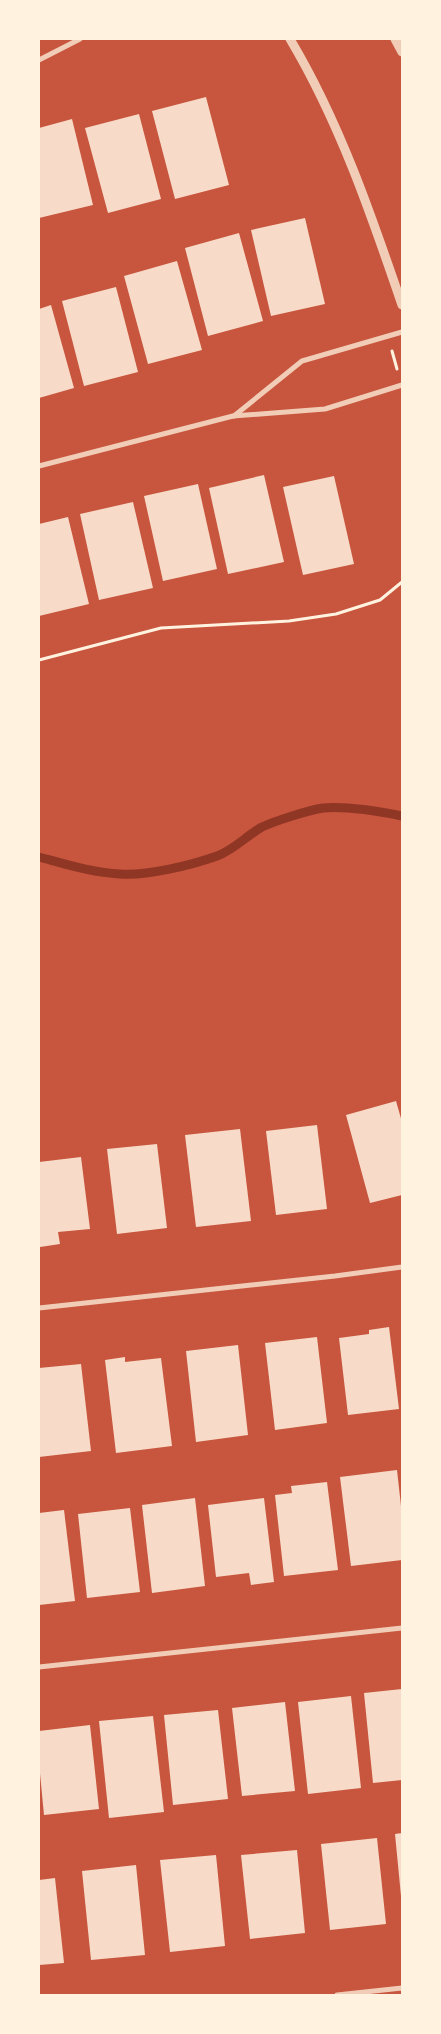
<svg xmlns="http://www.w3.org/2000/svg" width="441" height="2034" font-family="Barlow,sans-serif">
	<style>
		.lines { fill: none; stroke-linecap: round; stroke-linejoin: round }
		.stream { stroke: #8f3625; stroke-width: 9 }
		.building { fill: #f7dbc8 }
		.path { stroke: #fff3e0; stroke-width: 3 }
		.minor { stroke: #f1ccb7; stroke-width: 5 }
		.tertiary { stroke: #f1ccb7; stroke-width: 9 }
	</style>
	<rect width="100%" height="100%" fill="#c8553d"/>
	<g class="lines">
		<path class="stream" d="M 39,857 C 65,864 93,873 120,874 C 147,876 192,865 217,856 C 234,850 246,836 262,827 C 275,821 309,810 323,808 C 349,806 377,811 402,816"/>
	</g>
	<g class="building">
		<polygon points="206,97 229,185 175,199 152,111"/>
		<polygon points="139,114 161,199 108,213 85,128"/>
		<polygon points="72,119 93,205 39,218 39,128"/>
		<polygon points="305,218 325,304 271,316 251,230"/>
		<polygon points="239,233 263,321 208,336 185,248"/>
		<polygon points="177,261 202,350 148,364 124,276"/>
		<polygon points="116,287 138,372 84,386 62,301"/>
		<polygon points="51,305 74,388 39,398 39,309"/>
		<polygon points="264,475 284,562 228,574 209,488"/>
		<polygon points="334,476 354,564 303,575 283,487"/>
		<polygon points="198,484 217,569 163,581 144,496"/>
		<polygon points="133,502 153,588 99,600 80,514"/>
		<polygon points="68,517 89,604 39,616 39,524"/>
		<polygon points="396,1101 402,1122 402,1195 370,1203 346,1115"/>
		<polygon points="317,1125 327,1209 276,1215 266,1131"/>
		<polygon points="240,1129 251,1221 196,1227 185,1135"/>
		<polygon points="157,1144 167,1228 117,1234 107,1149"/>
		<polygon points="81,1157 90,1229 58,1232 60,1244 40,1247 39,1162"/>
		<polygon points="389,1327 399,1409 348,1415 339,1338 369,1334 369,1330"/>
		<polygon points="317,1337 327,1423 275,1430 265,1343"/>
		<polygon points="238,1345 248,1435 196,1442 186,1351"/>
		<polygon points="125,1357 125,1362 161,1358 172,1446 116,1453 105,1360"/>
		<polygon points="81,1364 91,1451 39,1457 39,1368"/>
		<polygon points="397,1470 402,1515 402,1560 351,1566 340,1477"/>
		<polygon points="327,1482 338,1570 284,1576 275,1495 292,1493 291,1486"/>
		<polygon points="195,1498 205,1586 152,1593 142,1505"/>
		<polygon points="264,1498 274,1582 251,1585 249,1573 216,1577 208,1505"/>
		<polygon points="130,1508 140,1592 87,1598 78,1514"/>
		<polygon points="64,1510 75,1601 39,1605 39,1513"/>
		<polygon points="402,1689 402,1780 373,1783 364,1693"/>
		<polygon points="351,1696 361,1788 308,1794 298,1702"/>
		<polygon points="285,1702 295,1791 242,1796 232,1708"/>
		<polygon points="218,1710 228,1799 173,1805 164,1715"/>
		<polygon points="153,1716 164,1812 109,1818 99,1721"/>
		<polygon points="90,1725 99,1809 44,1815 39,1763 39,1731"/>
		<polygon points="402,1833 402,1896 401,1896 395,1834"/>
		<polygon points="377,1838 386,1924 330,1930 321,1844"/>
		<polygon points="297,1850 305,1933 250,1939 241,1855"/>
		<polygon points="216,1855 225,1946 170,1952 160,1860"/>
		<polygon points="136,1865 145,1955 91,1960 82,1871"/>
		<polygon points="55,1878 64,1963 39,1965 39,1880"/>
	</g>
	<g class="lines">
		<g class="path">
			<polyline points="392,351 397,369"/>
			<polyline points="39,660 161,628 289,621 336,614 380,600 402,582"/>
		</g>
		<g class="minor">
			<polyline points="39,60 80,39"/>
			<polyline points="234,416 302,361 402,332"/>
			<polyline points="39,466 233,416 325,409 402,385"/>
			<polyline points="39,1308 335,1276 402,1267"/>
			<polyline points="39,1667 402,1628"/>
			<polyline points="337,1995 402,1988"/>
		</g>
		<g class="tertiary">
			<path d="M 290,39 C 339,121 371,214 402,305"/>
			<polyline points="395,39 402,52"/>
		</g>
	</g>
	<rect width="441" height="2034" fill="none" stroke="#fff3e0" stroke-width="80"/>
</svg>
